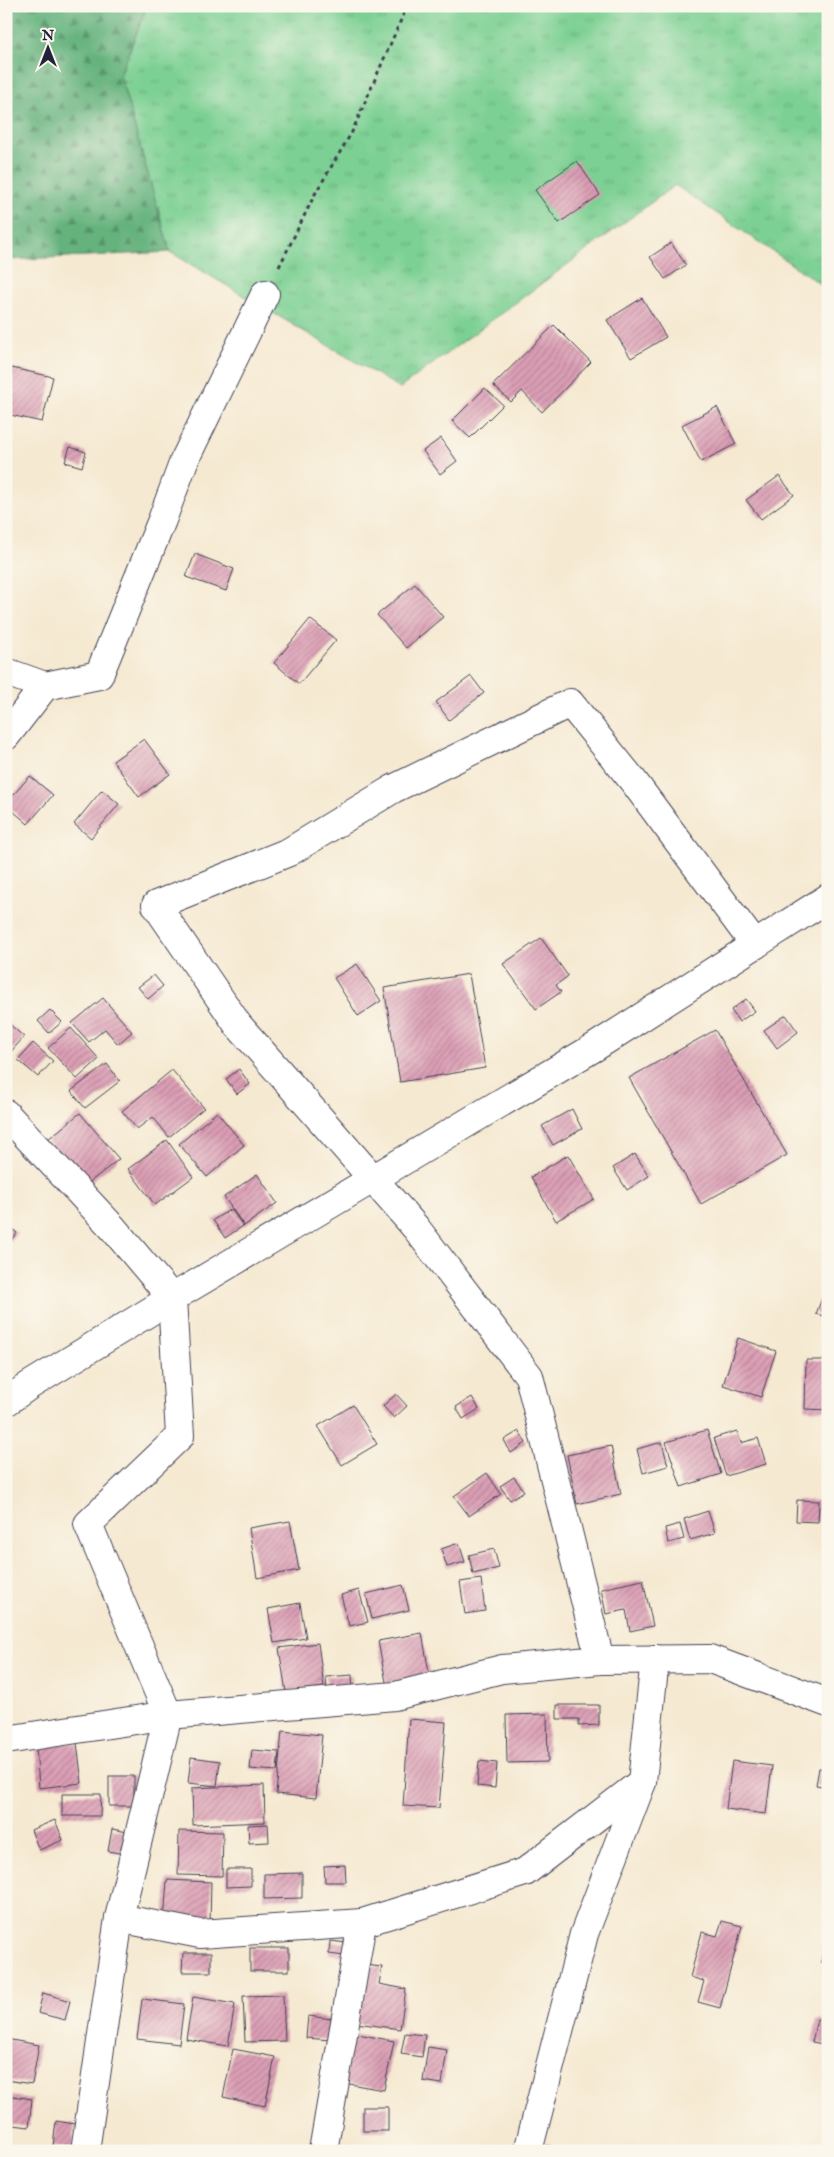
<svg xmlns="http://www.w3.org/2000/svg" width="834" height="2157" font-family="'IM FELL English',serif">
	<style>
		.grass { fill: url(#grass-tufts); stroke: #4f7967 }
		.forest { fill: url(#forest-firs); stroke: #446a5c }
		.building { fill: url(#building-hatch) }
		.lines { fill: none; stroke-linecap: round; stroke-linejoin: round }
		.minor-casing { stroke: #424052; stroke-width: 30 }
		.path { stroke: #424052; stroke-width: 3; stroke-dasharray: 4 4; stroke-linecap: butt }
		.minor { stroke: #fff; stroke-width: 28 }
	</style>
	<defs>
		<pattern id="grass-tufts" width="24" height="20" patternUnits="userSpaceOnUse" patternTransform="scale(1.25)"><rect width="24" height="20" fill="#7cd093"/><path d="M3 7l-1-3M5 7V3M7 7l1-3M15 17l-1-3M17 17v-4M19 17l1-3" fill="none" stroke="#6bb280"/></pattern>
		<pattern id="forest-firs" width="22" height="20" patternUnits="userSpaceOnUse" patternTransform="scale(1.25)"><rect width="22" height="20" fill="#65b27d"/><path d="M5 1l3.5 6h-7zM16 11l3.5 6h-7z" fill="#539068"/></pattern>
		<pattern id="building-hatch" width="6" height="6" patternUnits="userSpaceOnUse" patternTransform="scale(1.25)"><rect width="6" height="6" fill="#dc9fb5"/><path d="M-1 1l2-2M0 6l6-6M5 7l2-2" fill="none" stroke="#b28194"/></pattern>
	</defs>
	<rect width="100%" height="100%" fill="#fbf7ec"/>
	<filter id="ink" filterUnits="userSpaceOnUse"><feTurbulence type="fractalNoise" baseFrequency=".02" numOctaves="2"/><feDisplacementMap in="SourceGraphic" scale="10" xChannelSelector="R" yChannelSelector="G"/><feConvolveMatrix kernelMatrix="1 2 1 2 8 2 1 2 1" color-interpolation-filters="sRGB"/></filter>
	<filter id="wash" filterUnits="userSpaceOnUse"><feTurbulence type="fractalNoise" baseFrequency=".0096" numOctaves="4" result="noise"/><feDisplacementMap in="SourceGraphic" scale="20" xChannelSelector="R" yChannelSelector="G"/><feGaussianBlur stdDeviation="1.12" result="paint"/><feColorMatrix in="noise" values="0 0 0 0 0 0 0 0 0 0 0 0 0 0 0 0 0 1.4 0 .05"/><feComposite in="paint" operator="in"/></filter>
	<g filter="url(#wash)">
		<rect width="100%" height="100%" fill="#f5e9d1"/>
		<polygon class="grass" points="147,6 828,6 828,289 675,185 400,388 170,252 120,75"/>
		<polygon class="forest" points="6,6 147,6 120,75 170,252 6,260"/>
		<g id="blocks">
			<g class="building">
				<polygon points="577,161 600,195 559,223 535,190"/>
				<polygon points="671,243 686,265 665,279 650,257"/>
				<polygon points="642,298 666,337 631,358 607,320"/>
				<polygon points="554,325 591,362 542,412 522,391 511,402 493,385"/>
				<polygon points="12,368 53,377 42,422 6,414 6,395"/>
				<polygon points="485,388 503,405 470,438 452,421"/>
				<polygon points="717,407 736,444 701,462 682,425"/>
				<polygon points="441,438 457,461 440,474 423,451"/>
				<polygon points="70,447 86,452 82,467 65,462"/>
				<polygon points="779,476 794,495 761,519 746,500"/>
				<polygon points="195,554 234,569 226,591 186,577"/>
				<polygon points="415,584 443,617 406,648 377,615"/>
				<polygon points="310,619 336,640 299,684 274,663"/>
				<polygon points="471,676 484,693 449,720 436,702"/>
				<polygon points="144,739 170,774 139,797 113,761"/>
				<polygon points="30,776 53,795 28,824 6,805 6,803"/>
				<polygon points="102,790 119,804 91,838 74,824"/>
				<polygon points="541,938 568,976 556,985 561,992 536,1009 503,964"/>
				<polygon points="357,964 381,1001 358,1016 334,978"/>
				<polygon points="469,974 485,1068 400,1082 384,988"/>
				<polygon points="154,975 163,986 148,999 138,987"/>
				<polygon points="103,998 132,1032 118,1044 105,1029 89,1042 72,1023"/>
				<polygon points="746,999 755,1011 739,1022 731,1010"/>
				<polygon points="50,1010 62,1022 49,1033 38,1021"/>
				<polygon points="786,1015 798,1032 777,1048 764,1030"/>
				<polygon points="6,1021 24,1037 6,1057"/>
				<polygon points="71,1028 99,1059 77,1079 48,1048"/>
				<polygon points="715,1030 787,1155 701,1204 629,1078"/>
				<polygon points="33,1043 53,1061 38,1077 18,1060"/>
				<polygon points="107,1064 120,1081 85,1108 71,1091"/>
				<polygon points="239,1069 250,1084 237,1094 226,1079"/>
				<polygon points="172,1070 204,1108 169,1137 153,1117 137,1129 122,1111"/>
				<polygon points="572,1109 582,1129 553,1145 542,1126"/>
				<polygon points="217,1112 244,1145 207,1177 179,1144"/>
				<polygon points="80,1113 119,1159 85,1186 47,1140"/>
				<polygon points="167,1140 193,1177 155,1205 128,1169"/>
				<polygon points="635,1154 649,1176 627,1190 613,1168"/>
				<polygon points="568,1155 594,1199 556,1221 531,1177"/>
				<polygon points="257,1174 277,1203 244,1226 224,1197"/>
				<polygon points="231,1209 243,1226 225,1238 213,1220"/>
				<polygon points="6,1224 17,1233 6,1246"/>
				<polygon points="822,1298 828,1299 828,1317 816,1314"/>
				<polygon points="738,1338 776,1351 761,1397 723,1385"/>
				<polygon points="806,1360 828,1360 828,1410 805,1409"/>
				<polygon points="396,1394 407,1406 394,1418 383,1406"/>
				<polygon points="472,1397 479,1409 463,1419 456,1407"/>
				<polygon points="353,1405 377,1444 342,1465 318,1426"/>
				<polygon points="707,1430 721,1474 681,1487 666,1442"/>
				<polygon points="519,1431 526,1443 511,1453 504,1440"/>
				<polygon points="737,1431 741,1443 758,1438 766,1464 726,1476 714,1438"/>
				<polygon points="662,1442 668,1466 643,1473 637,1449"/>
				<polygon points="611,1446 621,1494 577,1504 567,1455"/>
				<polygon points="487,1473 501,1494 469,1516 454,1496"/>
				<polygon points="514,1477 524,1491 510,1500 500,1486"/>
				<polygon points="797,1500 819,1501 818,1522 796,1521"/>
				<polygon points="708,1511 715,1533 690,1540 684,1519"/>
				<polygon points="290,1521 299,1570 257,1578 249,1528"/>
				<polygon points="680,1524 684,1539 668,1543 665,1528"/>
				<polygon points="459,1543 465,1562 447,1567 441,1549"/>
				<polygon points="494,1549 499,1568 473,1574 469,1555"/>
				<polygon points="481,1579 485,1611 465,1614 460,1582"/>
				<polygon points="643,1580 653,1626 630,1631 626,1610 606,1614 601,1589"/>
				<polygon points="403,1585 409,1610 372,1619 366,1594"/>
				<polygon points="359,1590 368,1622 349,1626 341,1595"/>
				<polygon points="300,1603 306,1638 274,1643 268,1609"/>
				<polygon points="422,1633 430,1678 387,1687 378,1641"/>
				<polygon points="318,1643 324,1687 286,1692 279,1648"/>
				<polygon points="352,1675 353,1693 327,1695 326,1677"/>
				<polygon points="557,1705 599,1705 599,1725 579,1726 579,1719 557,1719"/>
				<polygon points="547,1714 548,1762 507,1763 506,1715"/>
				<polygon points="409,1719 446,1722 439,1808 403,1806"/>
				<polygon points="282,1731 322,1735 316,1798 276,1794"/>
				<polygon points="77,1743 82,1783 39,1788 36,1746"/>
				<polygon points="252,1750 279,1752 277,1771 250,1769"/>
				<polygon points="191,1757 220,1761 217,1786 188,1783"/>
				<polygon points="479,1761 497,1763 495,1788 477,1786"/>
				<polygon points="732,1761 772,1766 766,1814 726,1809"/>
				<polygon points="819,1768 828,1770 828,1787 816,1785"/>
				<rect x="109" y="1776" width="25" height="30"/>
				<polygon points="264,1785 265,1822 193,1825 192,1788"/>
				<polygon points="62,1794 101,1794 100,1816 62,1816"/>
				<polygon points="55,1820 63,1840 39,1850 31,1830"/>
				<polygon points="268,1824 269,1842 249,1843 248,1825"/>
				<polygon points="112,1829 133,1833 129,1855 108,1851"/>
				<polygon points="179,1831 223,1832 222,1876 178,1875"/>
				<polygon points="345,1865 346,1882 325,1882 324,1866"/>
				<polygon points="226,1869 251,1869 251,1886 226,1887"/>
				<polygon points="302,1873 302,1898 264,1899 264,1874"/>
				<polygon points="167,1880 211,1882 210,1923 164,1921"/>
				<polygon points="722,1921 742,1926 720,2008 698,2002 704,1981 690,1977 702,1932 717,1936"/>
				<polygon points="827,1925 828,1926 828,1963 821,1962"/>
				<polygon points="330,1941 347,1943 345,1956 329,1954"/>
				<rect x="250" y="1948" width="39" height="23"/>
				<polygon points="183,1953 211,1953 211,1972 182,1972"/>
				<polygon points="365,1965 382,1967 379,1984 406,1989 400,2029 356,2023"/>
				<polygon points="43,1993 70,2001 65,2020 38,2013"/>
				<polygon points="283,1995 285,2041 245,2042 243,1996"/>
				<polygon points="193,1997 235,2004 228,2046 186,2039"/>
				<polygon points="142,1999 184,2004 179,2044 137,2039"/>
				<polygon points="308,2016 332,2019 330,2040 306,2038"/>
				<polygon points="817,2019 828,2021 828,2045 812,2042"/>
				<polygon points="353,2033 394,2041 384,2090 344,2083"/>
				<polygon points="405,2033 425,2035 422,2057 401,2054"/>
				<polygon points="6,2039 39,2045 32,2084 6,2080"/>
				<polygon points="428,2047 447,2050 442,2084 423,2081"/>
				<polygon points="233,2049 275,2057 265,2106 223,2097"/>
				<polygon points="6,2095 32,2099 29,2127 6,2124"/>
				<rect x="363" y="2107" width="25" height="24"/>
				<polygon points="56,2121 75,2124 73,2148 53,2146"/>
				<polygon points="547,2145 565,2150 565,2151 545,2151"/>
				<polygon points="497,2146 519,2150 519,2151 497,2151"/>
			</g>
		</g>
	</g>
	<g filter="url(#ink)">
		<use href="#blocks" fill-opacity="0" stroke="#424052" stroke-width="1"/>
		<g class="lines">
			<defs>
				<g id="minor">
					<polyline points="6,672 45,686"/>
					<polyline points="6,736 45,686 99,675 162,520 184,461 265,294"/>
					<polyline points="6,1114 112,1227 172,1298 180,1436 88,1524 168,1715 119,1918 85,2151"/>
					<polyline points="6,1402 30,1385 172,1298 595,1047 828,898"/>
					<polyline points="600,1660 529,1376 416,1228 238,1025 156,905 289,852 393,789 570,703 634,782 755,945"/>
					<polyline points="6,1740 168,1715 395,1696 502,1669 600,1660 710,1659 828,1703"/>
					<polyline points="119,1918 200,1934 362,1923 323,2151"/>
					<polyline points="362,1923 525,1872 642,1782"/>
					<polyline points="528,2151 584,1934 642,1782 655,1659"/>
				</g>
			</defs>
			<use href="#minor" class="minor-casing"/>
			<polyline class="path" points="279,267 315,194 352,132 407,6"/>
			<use href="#minor" class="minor"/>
		</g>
	</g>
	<rect width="834" height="2157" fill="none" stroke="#fbf7ec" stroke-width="25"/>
	<g transform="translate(48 48)" stroke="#fbf7ec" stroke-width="4" paint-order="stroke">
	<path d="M0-4L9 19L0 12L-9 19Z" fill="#22223b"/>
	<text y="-8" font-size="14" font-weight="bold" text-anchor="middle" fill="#22223b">N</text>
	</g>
</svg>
